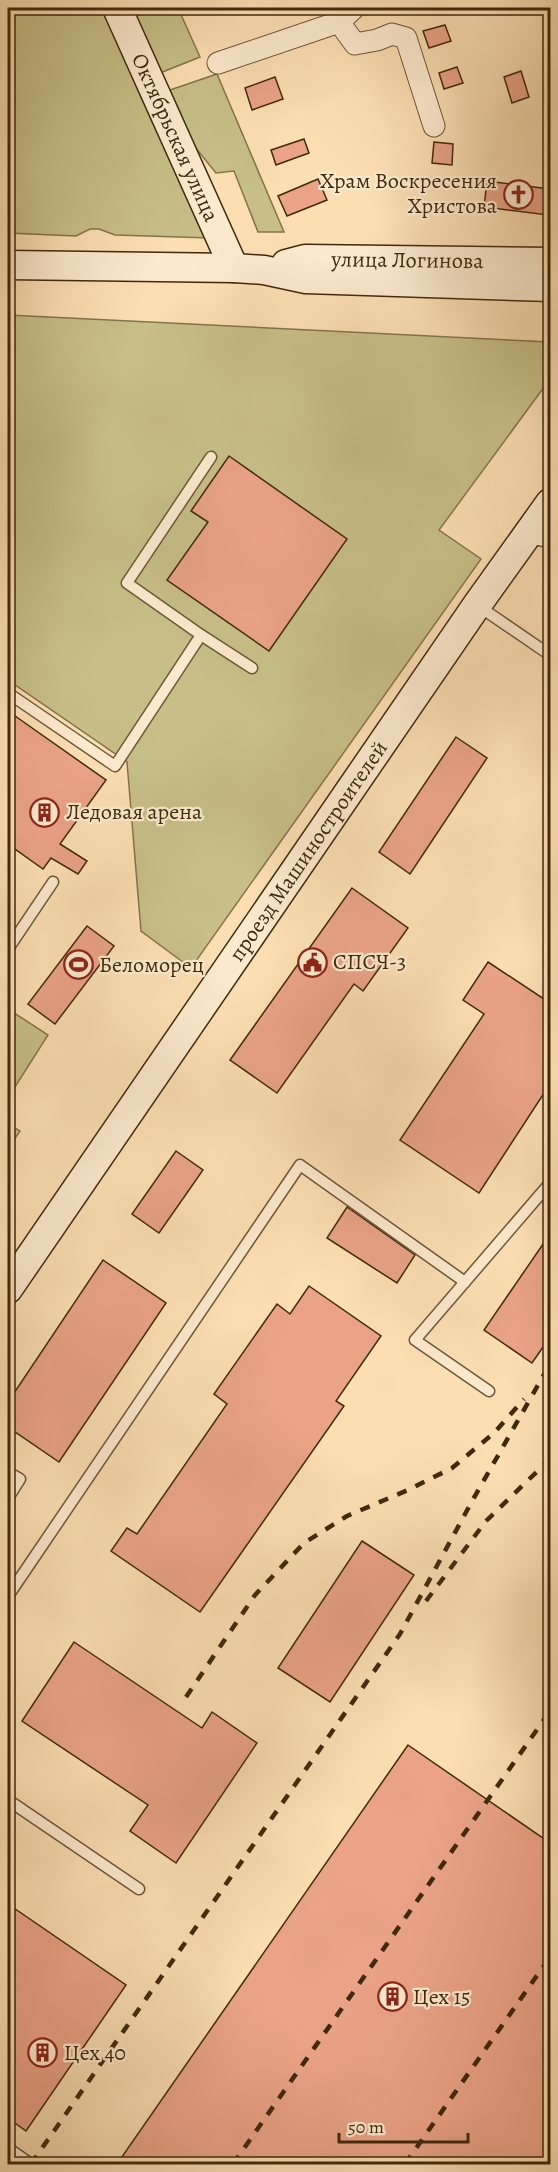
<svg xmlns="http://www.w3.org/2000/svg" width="558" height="2172" font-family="Alegreya,serif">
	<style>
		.green { fill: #c7bf87; stroke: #84744a; stroke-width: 1.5 }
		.building { fill: #eaa387; stroke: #40290c; stroke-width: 1.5 }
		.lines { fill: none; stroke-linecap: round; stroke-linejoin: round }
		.lane-casing { stroke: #6f5636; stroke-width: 13 }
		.street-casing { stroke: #6f5636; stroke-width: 23 }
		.secondary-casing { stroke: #40290c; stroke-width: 31 }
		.lane { stroke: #fceace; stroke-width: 10 }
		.street { stroke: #fceace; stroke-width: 21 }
		.secondary { stroke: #fceace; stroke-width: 28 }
		.rail { stroke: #40290c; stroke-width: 4.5; stroke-dasharray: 10 10; stroke-linecap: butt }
		.labels { text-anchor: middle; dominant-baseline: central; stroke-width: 4.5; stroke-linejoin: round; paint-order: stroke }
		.street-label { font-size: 22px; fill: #40290c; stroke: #fceace }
		.poi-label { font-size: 22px; fill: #40290c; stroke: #fceace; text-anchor: start }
	</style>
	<rect width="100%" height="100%" fill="#fbdfb3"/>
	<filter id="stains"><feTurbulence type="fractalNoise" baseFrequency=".00333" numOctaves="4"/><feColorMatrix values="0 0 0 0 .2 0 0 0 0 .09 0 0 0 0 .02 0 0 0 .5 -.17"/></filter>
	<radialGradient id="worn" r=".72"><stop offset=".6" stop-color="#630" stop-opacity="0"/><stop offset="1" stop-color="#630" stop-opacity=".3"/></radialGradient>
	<g class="green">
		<polygon points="8,8 109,8 210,238 115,235 99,229 90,229 76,236 8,233"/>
		<polygon points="131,8 178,8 200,57 160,73"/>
		<polygon points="217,74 284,232 258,232 234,171 216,173 194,146 170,90"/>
		<polygon points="8,315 550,342 550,379 439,530 481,559 191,968 141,931 127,762 8,680"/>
		<polygon points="8,1009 48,1035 8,1098"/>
		<polygon points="8,1124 20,1131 8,1149"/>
	</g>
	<g class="building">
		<polygon points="445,25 451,41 429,48 423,31"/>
		<polygon points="457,67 463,83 444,89 439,73"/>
		<polygon points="521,71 529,97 512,103 504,77"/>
		<polygon points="275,77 283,99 252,110 245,88"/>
		<polygon points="304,139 309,153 276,165 271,150"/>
		<polygon points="434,142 453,144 452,165 432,163"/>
		<polygon points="318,179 327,200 287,216 278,196"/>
		<polygon points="487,181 550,189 548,215 484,207"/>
		<polygon points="229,456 347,539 269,651 167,580 208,522 191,511"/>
		<polygon points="8,711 106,780 60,844 87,861 78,874 51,858 43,869 8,844"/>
		<polygon points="456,737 487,758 410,874 379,852"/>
		<polygon points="352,888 408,928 363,991 354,984 277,1093 230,1060"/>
		<polygon points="87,926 114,946 55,1024 28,1004"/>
		<polygon points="488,962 550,1003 550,1084 479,1193 400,1140 484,1014 463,1000"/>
		<polygon points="176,1151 203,1170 159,1233 132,1214"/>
		<polygon points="347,1207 415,1255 397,1283 327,1238"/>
		<polygon points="550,1234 550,1337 532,1363 484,1330"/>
		<polygon points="103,1260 166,1303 59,1462 8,1427 8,1402"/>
		<polygon points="309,1286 381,1336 336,1401 344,1406 200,1612 111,1551 127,1528 137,1534 227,1404 214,1394 277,1304 290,1314"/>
		<polygon points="362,1541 414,1575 330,1702 278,1668"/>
		<polygon points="74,1642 202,1728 212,1712 257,1743 176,1863 130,1831 148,1805 22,1721"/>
		<polygon points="408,1745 550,1843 550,2151 541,2164 117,2164"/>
		<polygon points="8,1904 126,1985 26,2131 8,2118"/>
	</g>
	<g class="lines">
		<defs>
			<g id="lane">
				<polyline points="527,538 550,542"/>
				<polyline points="477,605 550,655"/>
				<polyline points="201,635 252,668"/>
				<polyline points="8,693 115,766 201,635 127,583 211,457"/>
				<polyline points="8,949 53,882"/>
				<polyline points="489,1391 415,1340 550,1183"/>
				<polyline points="8,1472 20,1479 8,1498"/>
				<polyline points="8,1596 300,1165 465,1282"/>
				<polyline points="8,1800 139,1889"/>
				<polyline points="8,2148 31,2164"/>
			</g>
			<g id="street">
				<polyline points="339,22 354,8"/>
				<polyline points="218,63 339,22 355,44 377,40 392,34 406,38 434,126"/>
			</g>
			<g id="secondary">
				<path id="s1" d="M 117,8 L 234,268"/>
				<path id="s2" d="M 286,264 L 305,259 L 550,262"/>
				<polyline points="8,265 234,268 264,270 306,279 550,287"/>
				<path id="s3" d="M 8,1289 L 477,605 L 550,503"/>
			</g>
		</defs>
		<use href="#lane" class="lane-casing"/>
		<use href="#street" class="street-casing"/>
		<use href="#secondary" class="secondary-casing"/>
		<use href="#lane" class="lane"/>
		<use href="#street" class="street"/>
		<use href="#secondary" class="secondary"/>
		<g class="rail">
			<polyline points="426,1601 486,1521 550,1459"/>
			<polyline points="186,1697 255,1595 304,1543 347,1516 408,1490 452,1468 494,1433 524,1399"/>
			<polyline points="31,2164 400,1634 471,1503 550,1364"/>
			<polyline points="233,2164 550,1711"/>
			<polyline points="405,2164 550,1957"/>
		</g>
	</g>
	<defs>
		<symbol id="church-ring" viewBox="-11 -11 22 22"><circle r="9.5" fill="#fceace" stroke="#8f2418" stroke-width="1.5"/><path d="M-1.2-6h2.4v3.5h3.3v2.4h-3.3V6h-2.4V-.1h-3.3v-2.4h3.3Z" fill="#8f2418"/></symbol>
		<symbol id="building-ring" viewBox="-11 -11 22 22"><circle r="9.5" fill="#fceace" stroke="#8f2418" stroke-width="1.5"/><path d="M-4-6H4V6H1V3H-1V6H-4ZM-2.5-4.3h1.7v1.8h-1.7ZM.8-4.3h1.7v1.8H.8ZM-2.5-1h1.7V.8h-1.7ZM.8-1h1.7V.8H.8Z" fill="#8f2418"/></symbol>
		<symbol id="civic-ring" viewBox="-11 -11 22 22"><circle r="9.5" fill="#fceace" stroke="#8f2418" stroke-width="1.5"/><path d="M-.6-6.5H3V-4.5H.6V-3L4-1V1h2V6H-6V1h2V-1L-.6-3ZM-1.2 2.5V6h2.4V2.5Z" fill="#8f2418"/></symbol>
		<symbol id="stadium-ring" viewBox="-11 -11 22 22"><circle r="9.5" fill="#fceace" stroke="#8f2418" stroke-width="1.5"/><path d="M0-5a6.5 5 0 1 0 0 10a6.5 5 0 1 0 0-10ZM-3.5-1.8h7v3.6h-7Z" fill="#8f2418"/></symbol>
	</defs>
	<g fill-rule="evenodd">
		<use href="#church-ring" x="502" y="178" width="33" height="33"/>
		<use href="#building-ring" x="28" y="796" width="33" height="33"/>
		<use href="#civic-ring" x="296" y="946" width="33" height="33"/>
		<use href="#stadium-ring" x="62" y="948" width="33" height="33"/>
		<use href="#building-ring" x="376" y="1980" width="33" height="33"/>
		<use href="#building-ring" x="26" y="2036" width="33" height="33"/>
	</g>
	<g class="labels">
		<g class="street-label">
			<text stroke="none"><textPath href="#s1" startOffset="142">Октябрьская улица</textPath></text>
			<text stroke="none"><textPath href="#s2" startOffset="122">улица Логинова</textPath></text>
			<text stroke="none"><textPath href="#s3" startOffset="531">проезд Машиностроителей</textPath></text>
		</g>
		<g class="poi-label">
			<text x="497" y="181" text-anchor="end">Храм Воскресения<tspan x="497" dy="25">Христова</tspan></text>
			<text x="66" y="812">Ледовая арена</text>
			<text x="333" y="962">СПСЧ-3</text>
			<text x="99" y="965">Беломорец</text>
			<text x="413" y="1997">Цех 15</text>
			<text x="64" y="2053">Цех 40</text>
		</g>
	</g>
	<rect width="558" height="2172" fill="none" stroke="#fbdfb3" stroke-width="30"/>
	<rect x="9" y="9" width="540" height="2154" fill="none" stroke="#40290c" stroke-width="3"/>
	<rect x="15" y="15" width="528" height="2142" fill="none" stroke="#40290c" stroke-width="1.5"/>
	<path d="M339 2133v9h129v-9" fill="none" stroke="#40290c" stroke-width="3"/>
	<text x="348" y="2133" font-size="18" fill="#40290c" stroke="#fceace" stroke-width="4.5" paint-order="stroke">50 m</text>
	<rect width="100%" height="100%" filter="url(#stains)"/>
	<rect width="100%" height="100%" fill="url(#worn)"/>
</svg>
